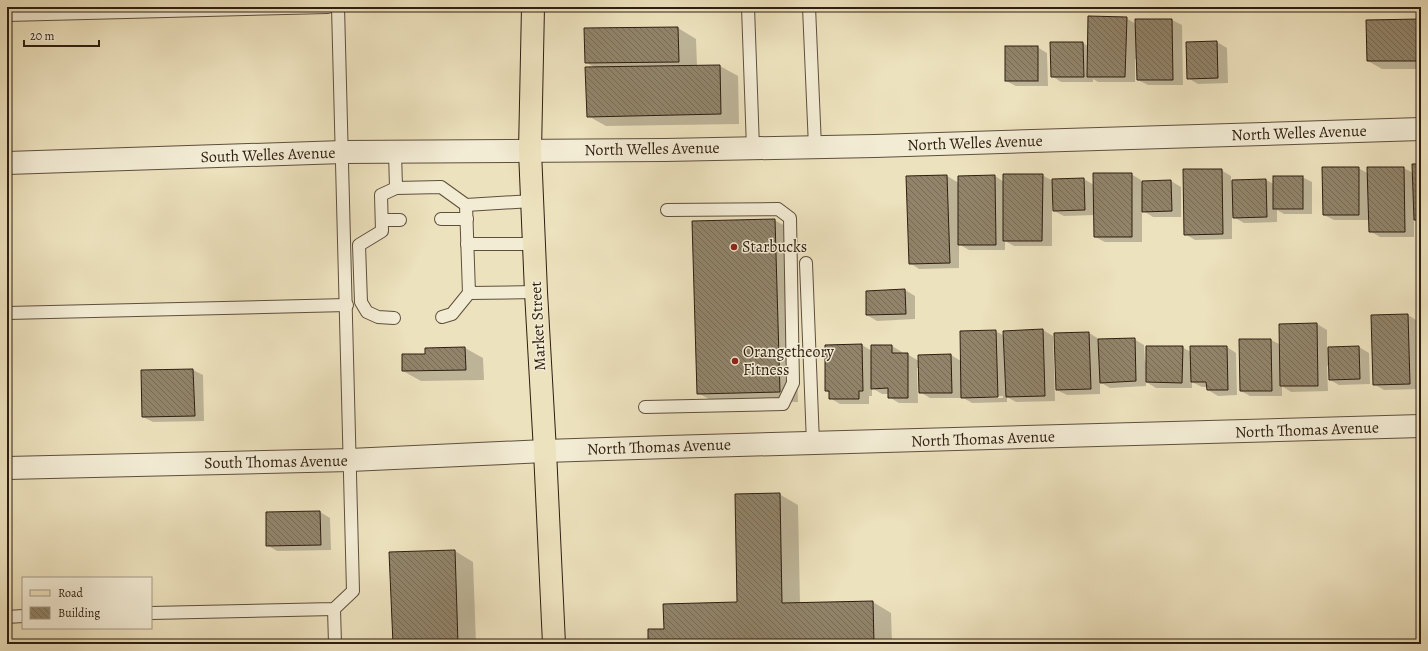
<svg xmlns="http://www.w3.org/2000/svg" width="1428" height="651" font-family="Alegreya,serif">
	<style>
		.shadow { fill: #0003; fill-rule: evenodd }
		.building { fill: url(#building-back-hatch); stroke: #2e1e10 }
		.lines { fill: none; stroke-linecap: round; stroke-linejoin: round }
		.lane-casing { stroke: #5e4f3c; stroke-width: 14 }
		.street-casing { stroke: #5e4f3c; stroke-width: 24 }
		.primary-casing { stroke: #2e1e10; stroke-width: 24 }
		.lane { stroke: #f3ecd5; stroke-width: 12 }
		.street { stroke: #f3ecd5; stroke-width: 22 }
		.primary { stroke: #ede2be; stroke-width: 22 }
		.poi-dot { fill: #8f2418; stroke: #f3ecd5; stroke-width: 1.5 }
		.labels { text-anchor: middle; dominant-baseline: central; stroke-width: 3; stroke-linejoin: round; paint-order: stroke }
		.street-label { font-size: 16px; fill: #2e1e10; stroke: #f3ecd5 }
		.poi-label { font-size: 16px; fill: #2e1e10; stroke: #f3ecd5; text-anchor: start }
	</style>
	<defs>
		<pattern id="building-back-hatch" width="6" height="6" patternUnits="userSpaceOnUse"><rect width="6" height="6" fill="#91846a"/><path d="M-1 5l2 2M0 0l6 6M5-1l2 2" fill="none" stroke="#776b56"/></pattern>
	</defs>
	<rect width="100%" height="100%" fill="#ede2be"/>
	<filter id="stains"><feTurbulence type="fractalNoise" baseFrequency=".005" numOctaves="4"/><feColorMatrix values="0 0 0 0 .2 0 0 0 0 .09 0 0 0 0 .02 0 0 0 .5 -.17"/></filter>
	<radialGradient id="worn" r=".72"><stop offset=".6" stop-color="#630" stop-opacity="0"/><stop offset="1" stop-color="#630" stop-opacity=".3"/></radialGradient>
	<g class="shadow">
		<polygon points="1126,18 1136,24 1172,20 1182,25 1183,85 1148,85 1138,80 1137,59 1135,59 1135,82 1098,82 1093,79 1093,82 1061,82 1052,76 1083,43 1089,47"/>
		<polygon points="1421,20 1421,69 1382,69 1368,61"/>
		<polygon points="678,28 696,39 697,66 720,66 738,76 739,124 606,126 588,116 595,68 586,62"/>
		<polygon points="1217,42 1227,48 1228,83 1198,84 1188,78"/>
		<polygon points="1037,47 1047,53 1048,86 1016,86 1006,81"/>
		<polygon points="1421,165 1421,223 1414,219 1414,237 1380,237 1370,231 1369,220 1334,220 1324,215 1358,168 1369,174 1404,168 1413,173"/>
		<polygon points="1221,170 1231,176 1231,181 1266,180 1274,184 1302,177 1312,182 1312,214 1284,214 1277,210 1277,222 1244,223 1232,216 1232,239 1195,240 1185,234"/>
		<polygon points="1131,174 1141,180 1141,182 1171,181 1181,187 1181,217 1153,217 1142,210 1142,242 1105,242 1095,237 1095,215 1064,216 1054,211 1054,205 1052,205 1052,246 1014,246 1005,241 1005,250 969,250 959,244 959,268 919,269 910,263 947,176 959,183 959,177 995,176 1004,182 1042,175 1053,181 1084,179 1094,185"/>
		<polygon points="774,220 793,230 798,402 716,403 698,393"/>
		<polygon points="905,290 915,296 915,319 877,321 867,315"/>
		<polygon points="1408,315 1418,321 1421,315 1421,385 1419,384 1420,389 1384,390 1374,384"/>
		<polygon points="1317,324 1327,330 1327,348 1359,347 1369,353 1370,384 1339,385 1330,380 1329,365 1327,366 1328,391 1291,392 1282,386 1282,396 1250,396 1241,391 1271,340 1281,345"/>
		<path d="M 1043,330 L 1053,336 L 1055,401 L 1016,402 L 1007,397 L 1007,402 L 972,403 L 962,397 L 962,398 L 930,398 L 920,392 L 919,368 L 917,368 L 918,403 L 899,403 L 889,397 L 889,394 L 882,394 L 872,388 L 872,396 L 869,396 L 869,404 L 840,404 L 830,398 L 830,393 L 826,391 L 862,345 L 872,351 L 892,346 L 902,352 L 902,354 L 907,354 L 919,361 L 951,355 L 961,361 L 995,331 L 1005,336 L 1004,331 ZM 971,396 L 1003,396 L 1003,398 L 971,398 Z"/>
		<polygon points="1089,333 1099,339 1099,340 1134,339 1144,345 1145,362 1182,347 1191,352 1227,347 1236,353 1237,395 1218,396 1208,390 1208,387 1202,387 1192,382 1192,388 1156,388 1146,382 1146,386 1110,388 1100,382 1100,394 1067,395 1057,390 1055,334"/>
		<polygon points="465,348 483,358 484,380 421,381 403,371 426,355 426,349"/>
		<polygon points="193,370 203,375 204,421 153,422 143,417 142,371"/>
		<polygon points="779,494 798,505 800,604 873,602 891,613 892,644 649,644 665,630 738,603"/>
		<polygon points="320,512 330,518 331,550 277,551 267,545 267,513"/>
		<polygon points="455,551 473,562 476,644 394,644"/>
	</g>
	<g class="building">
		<polygon points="1088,16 1127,17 1125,77 1087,77"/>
		<polygon points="1135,19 1172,19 1173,80 1137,80"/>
		<polygon points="1421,19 1421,61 1367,61 1366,20"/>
		<polygon points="678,27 679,62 585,63 584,28"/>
		<polygon points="1217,41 1218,78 1187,79 1186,42"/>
		<polygon points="1050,42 1083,42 1084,77 1051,77"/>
		<rect x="1005" y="46" width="33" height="35"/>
		<polygon points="720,65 721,114 587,117 585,67"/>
		<polygon points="1412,164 1421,164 1421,220 1414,220"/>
		<polygon points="1322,167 1359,167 1359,215 1323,215"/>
		<polygon points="1367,167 1404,167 1405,232 1369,232"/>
		<polygon points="1183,169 1222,169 1223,234 1184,235"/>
		<polygon points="1093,173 1132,173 1132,237 1094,237"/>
		<polygon points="1003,174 1043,174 1042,241 1003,241"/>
		<polygon points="947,175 950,263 909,264 906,176"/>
		<polygon points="995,175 996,245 958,245 958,176"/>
		<rect x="1273" y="176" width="30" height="33"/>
		<polygon points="1084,178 1085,210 1053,211 1052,179"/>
		<polygon points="1266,179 1267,217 1233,218 1232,180"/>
		<polygon points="1171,180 1172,211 1142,212 1142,181"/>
		<polygon points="775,219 780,392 697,394 692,221"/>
		<polygon points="905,289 906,314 866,315 866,291"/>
		<polygon points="1408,314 1410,384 1373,385 1371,315"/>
		<polygon points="1417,314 1421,314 1421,385 1419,385"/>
		<polygon points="1317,323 1318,386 1280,386 1279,324"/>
		<polygon points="1043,329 1045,396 1006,397 1003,331"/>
		<polygon points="996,330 998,397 961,398 960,331"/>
		<polygon points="1089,332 1091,389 1056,390 1054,333"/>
		<polygon points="1135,338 1136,381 1100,383 1098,339"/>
		<polygon points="1239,339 1271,339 1272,391 1240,391"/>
		<polygon points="862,344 863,391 859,391 859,399 829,399 829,391 825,391 825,345"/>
		<polygon points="871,345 892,345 892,353 908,353 908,398 888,398 888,388 871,389"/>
		<polygon points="1146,346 1183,346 1182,383 1146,382"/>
		<polygon points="1190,346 1227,346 1228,390 1207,390 1206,382 1191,382"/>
		<polygon points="1359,346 1360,379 1329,380 1328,347"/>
		<polygon points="465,347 466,370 402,371 402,354 425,354 425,348"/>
		<polygon points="951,354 952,393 919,393 918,355"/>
		<polygon points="193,369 195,416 142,417 141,370"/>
		<polygon points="780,493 782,603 873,601 874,644 648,644 648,629 664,629 663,604 737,602 735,494"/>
		<polygon points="320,511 321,545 266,546 266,512"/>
		<polygon points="455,550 458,644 393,644 389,552"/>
	</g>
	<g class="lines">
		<defs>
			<g id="lane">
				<polyline points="748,7 753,148"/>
				<polyline points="809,7 815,147"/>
				<polyline points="7,15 328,7"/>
				<polyline points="395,152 396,188 441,187 466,205 469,293 536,292"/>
				<polyline points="466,205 532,201"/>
				<polyline points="441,219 467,219"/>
				<polyline points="382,220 400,220"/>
				<polyline points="467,244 534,244"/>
				<polyline points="806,263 813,443"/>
				<polyline points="7,313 347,305"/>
				<polyline points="442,317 452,314 469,293"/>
				<polyline points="394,318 378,317 367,312 361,302 359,245 382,231 381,195 396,188"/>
				<polyline points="645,407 783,404 793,383 790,218 778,209 667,210"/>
				<polyline points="334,609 335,644"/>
				<polyline points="151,613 334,609 353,591 338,7"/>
				<polyline points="7,617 23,616"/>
			</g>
			<g id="street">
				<polyline points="7,163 343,152 665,150 875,146 1421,129"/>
				<polyline points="7,468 350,460 545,451 668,447 1421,426"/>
			</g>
			<polyline id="primary" points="533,7 530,151 536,292 545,451 554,644"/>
		</defs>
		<use href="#lane" class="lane-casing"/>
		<use href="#street" class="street-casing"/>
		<use href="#primary" class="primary-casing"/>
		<use href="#lane" class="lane"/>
		<use href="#street" class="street"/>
		<use href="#primary" class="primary"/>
	</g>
	<g class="poi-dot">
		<circle cx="734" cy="247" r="4"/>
		<circle cx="735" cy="361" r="4"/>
	</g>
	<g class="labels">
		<g class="street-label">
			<text transform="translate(1299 133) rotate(-2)">North Welles Avenue</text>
			<text transform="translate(975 143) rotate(-2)">North Welles Avenue</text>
			<text transform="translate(652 149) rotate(-1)">North Welles Avenue</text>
			<text transform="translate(268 155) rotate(-2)">South Welles Avenue</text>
			<text transform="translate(538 326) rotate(-93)">Market Street</text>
			<text transform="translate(1307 430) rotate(-2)">North Thomas Avenue</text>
			<text transform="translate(983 439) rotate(-2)">North Thomas Avenue</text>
			<text transform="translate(659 447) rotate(-2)">North Thomas Avenue</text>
			<text transform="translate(276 462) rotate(-1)">South Thomas Avenue</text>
		</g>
		<g class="poi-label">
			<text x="742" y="247">Starbucks</text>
			<text x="743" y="352">Orangetheory<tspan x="743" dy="18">Fitness</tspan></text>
		</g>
	</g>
	<rect width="1428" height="651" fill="none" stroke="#ede2be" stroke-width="24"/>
	<rect x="8" y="8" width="1412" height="635" fill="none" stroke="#2e1e10" stroke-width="2"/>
	<rect x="12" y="12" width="1404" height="627" fill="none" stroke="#2e1e10"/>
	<rect x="22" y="577" width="130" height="52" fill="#f3ecd5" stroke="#a49a86"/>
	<rect x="30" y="590" width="20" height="6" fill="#ede2be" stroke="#a49a86"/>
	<text x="58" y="597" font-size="12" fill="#2e1e10">Road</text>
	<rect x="30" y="607" width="20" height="12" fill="url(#building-back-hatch)" stroke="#a49a86"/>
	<text x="58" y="617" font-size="12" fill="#2e1e10">Building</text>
	<path d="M24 40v6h75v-6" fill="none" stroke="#2e1e10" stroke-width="2"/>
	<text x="30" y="40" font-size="12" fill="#2e1e10" stroke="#f3ecd5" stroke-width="3" paint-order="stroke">20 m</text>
	<rect width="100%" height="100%" filter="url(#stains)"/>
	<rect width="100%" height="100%" fill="url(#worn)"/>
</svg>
